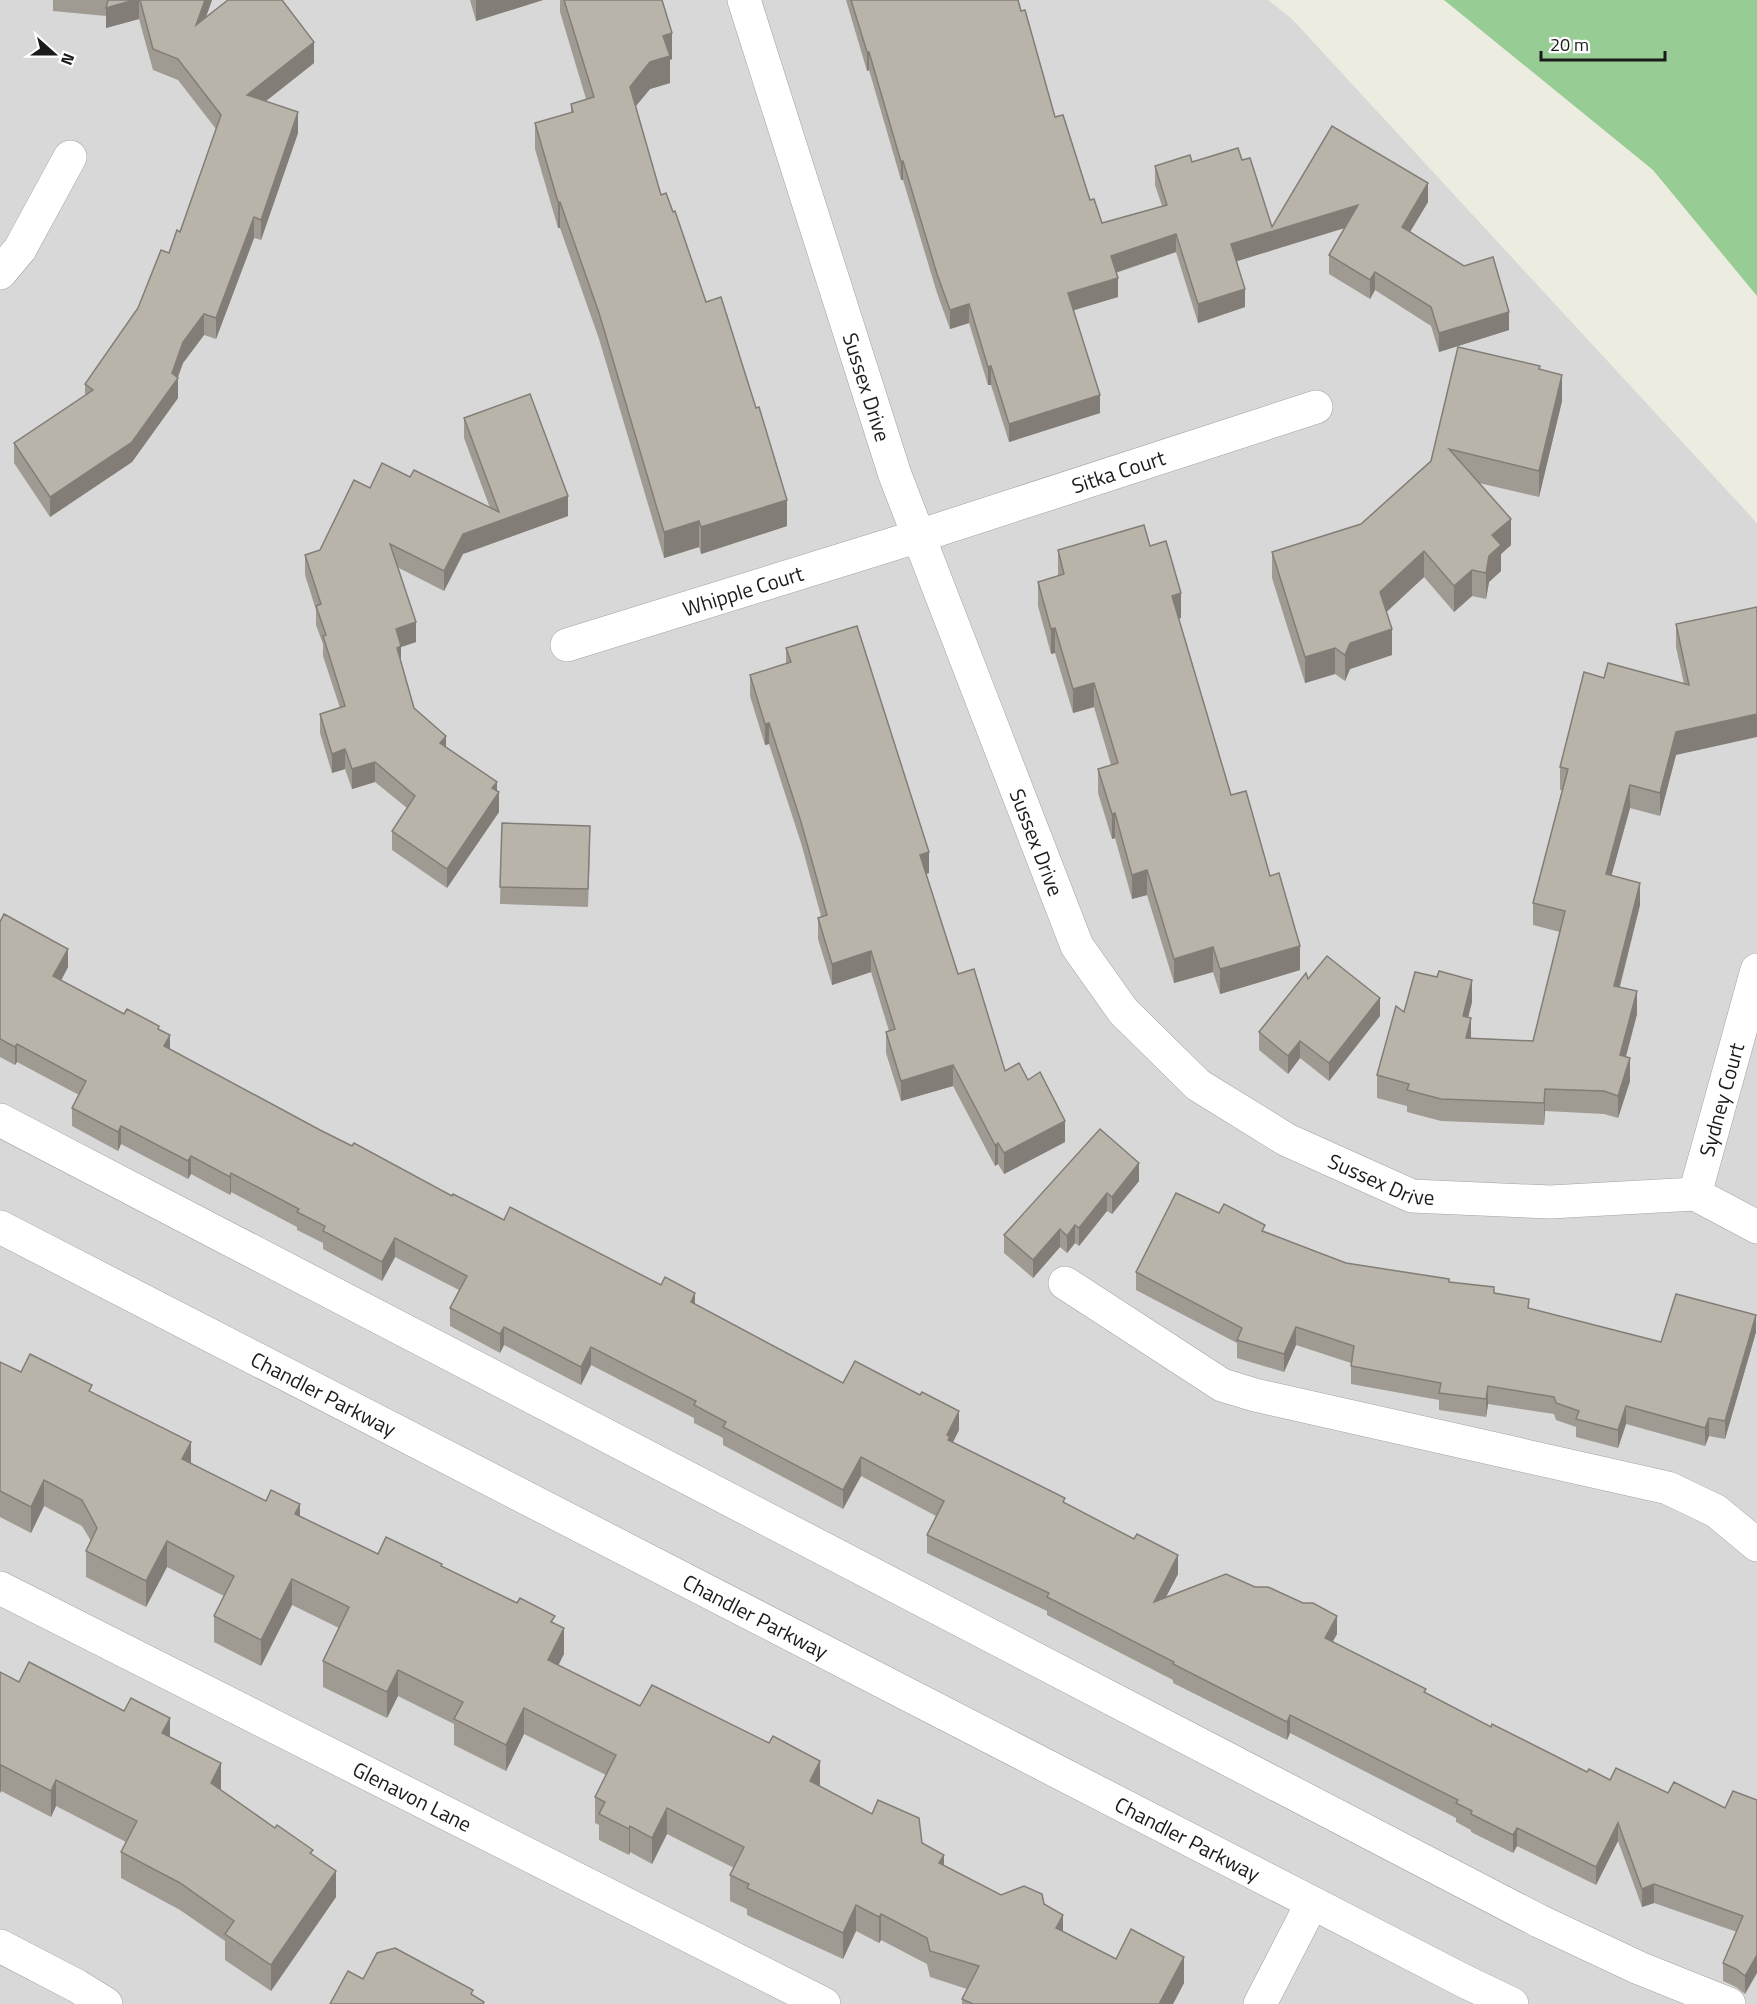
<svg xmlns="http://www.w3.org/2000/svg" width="1757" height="2004" font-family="'Titillium Web',sans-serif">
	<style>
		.residential { fill: #d9d8d8 }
		.forest { fill: #98cc95 }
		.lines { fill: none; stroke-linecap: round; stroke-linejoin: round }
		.minor-casing { stroke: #a2a2a2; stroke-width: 34 }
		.minor { stroke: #fff; stroke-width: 33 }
		.wall { fill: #9f9b92 }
		.shaded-wall { fill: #827e77 }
		.building { fill: #b9b4aa; stroke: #827e77; stroke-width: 1.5 }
		.labels { text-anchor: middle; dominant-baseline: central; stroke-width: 5; stroke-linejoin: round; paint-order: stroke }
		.street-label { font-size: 21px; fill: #1b1b1b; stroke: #fff }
	</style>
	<rect width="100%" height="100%" fill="#edece0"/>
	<polygon class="residential" points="0,0 1268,0 1292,19 1757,523 1757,2004 0,2004"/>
	<polygon class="forest" points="1444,0 1757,0 1757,296 1653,170"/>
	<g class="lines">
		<defs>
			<g id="minor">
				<path id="s1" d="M 744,0 L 895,475 L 1077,946 L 1123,1011 L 1198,1085 L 1287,1140 L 1412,1196 L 1550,1202 L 1695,1194 L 1757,1227"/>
				<polyline points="0,273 20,249 70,157"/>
				<path id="s2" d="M 567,645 L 919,536 L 1316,407"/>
				<polyline points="0,1120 1539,1921 1639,1968 1729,2004"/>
				<path id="s3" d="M 1695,1194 L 1757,970"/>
				<path id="s4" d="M 0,1227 L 1466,1982 L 1512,2004"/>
				<polyline points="1065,1283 1222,1385 1255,1395 1668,1488 1716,1511 1757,1545"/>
				<path id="s5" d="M 0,1588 L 824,2004"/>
				<polyline points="0,1946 77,1986 106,2004"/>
				<polyline points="1260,2004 1312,1903"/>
			</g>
		</defs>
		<use href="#minor" class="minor-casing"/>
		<use href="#minor" class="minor"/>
	</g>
	<g class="wall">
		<polygon points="53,0 212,0 206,17 314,63 266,101 298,133 261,240 254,238 216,339 204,335 183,363 178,378 178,398 132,462 50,517 14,463 14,443 85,395 85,384 138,308 180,232 216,129 178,80 153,70 139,19 106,28 106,16 53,11"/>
		<polygon points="470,0 543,0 476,21"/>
		<polygon points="560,0 662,0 672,59 670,60 670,83 650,89 636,106 661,195 706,302 787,526 701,554 699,547 664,558 599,339 560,228 558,228 535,149 535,123 571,113 571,104 586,99 560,12"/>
		<polygon points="846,0 1018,0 1055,117 1090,200 1102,223 1162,206 1155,185 1155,166 1192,162 1242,160 1272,227 1428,202 1410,232 1509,330 1439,352 1431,326 1375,290 1370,299 1329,274 1329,255 1345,227 1237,261 1245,307 1198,323 1176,252 1116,273 1118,297 1073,310 1100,413 1009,442 991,385 988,385 969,323 950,329 937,293 903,180 901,180 869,70 867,71"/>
		<polygon points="1540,369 1562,401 1539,497 1479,483 1511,545 1501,554 1501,571 1489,582 1486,599 1472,596 1454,612 1424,577 1386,612 1392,655 1350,669 1345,681 1335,674 1305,683 1272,578 1272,552 1361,524"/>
		<polygon points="464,418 568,516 463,554 444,591 397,567 416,642 401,647 401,664 414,708 446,748 497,791 499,812 447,888 392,850 392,831 407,808 375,782 352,789 345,769 332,773 320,733 320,714 340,708 323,656 323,644 316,625 316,610 305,575 305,555 320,550 370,488 410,477 490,508 464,438"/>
		<polygon points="1150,546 1181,618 1178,619 1231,795 1270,876 1300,970 1220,994 1213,972 1174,983 1147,895 1132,899 1115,838 1112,839 1098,793 1098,769 1111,765 1094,707 1073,713 1055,653 1051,654 1038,606 1038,582 1058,576 1058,550"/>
		<polygon points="1757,607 1676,755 1660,816 1630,808 1611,875 1640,905 1620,987 1637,1014 1626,1057 1630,1081 1618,1118 1604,1114 1545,1111 1544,1125 1441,1121 1407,1112 1407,1106 1377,1098 1377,1075 1404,1012 1472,1002 1468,1017 1471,1038 1533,1041 1560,932 1533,925 1533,903 1562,790 1560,790 1560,767 1604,678 1684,684 1676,647 1676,624"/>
		<polygon points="786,648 929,873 926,874 958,974 1005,1071 1028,1080 1065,1142 1004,1174 998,1164 995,1166 953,1086 901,1101 886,1053 886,1032 889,1031 871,972 832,985 818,939 818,918 821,916 801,843 769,744 765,745 750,696 750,675 786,664"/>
		<polygon points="502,823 590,843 588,907 500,904"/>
		<polygon points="0,922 68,967 61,981 124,1014 159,1029 170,1049 320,1130 452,1196 504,1220 695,1304 843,1383 959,1430 953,1442 1065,1503 1178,1574 1166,1597 1337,1634 1332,1642 1426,1693 1491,1727 1587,1772 1610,1780 1725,1808 1757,1800 1745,1994 1736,1987 1723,1981 1723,1963 1737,1932 1654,1903 1642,1907 1618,1841 1596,1885 1517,1846 1513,1853 1471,1832 1471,1830 1456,1822 1456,1818 1290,1733 1287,1740 1173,1683 1173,1680 1047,1615 1047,1611 927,1553 927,1535 936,1516 861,1476 843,1509 723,1445 723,1438 694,1423 694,1418 591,1365 581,1385 504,1345 500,1353 450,1326 450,1308 459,1290 395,1257 382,1281 323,1249 323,1243 297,1230 297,1227 231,1192 230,1195 191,1174 188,1179 121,1144 118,1151 72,1126 72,1108 79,1095 17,1062 15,1065 0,1057"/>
		<polygon points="1380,1016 1329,1081 1300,1058 1288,1074 1259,1050 1259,1032"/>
		<polygon points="1139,1181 1112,1214 1107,1211 1079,1246 1075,1243 1067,1253 1060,1247 1033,1278 1004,1253 1004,1235"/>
		<polygon points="1219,1213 1346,1263 1449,1282 1494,1293 1529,1308 1661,1342 1756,1332 1725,1439 1709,1436 1705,1446 1626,1424 1618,1448 1576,1437 1576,1427 1556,1420 1554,1414 1488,1404 1486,1417 1439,1410 1439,1400 1351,1384 1351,1363 1296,1345 1284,1372 1237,1358 1237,1343 1136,1290 1136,1272"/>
		<polygon points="0,1362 21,1372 92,1393 191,1463 266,1501 300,1516 378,1554 442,1567 555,1623 564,1654 558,1665 640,1706 820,1787 922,1843 944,1865 1001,1895 1044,1904 1063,1932 1116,1959 1184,1983 1173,2004 962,2004 962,1999 967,1989 930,1977 927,1964 881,1940 879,1943 856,1931 843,1959 747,1915 747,1909 730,1901 730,1875 734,1868 667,1834 652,1864 630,1852 629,1855 599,1840 599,1825 595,1823 595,1797 606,1775 524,1734 506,1771 454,1745 454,1724 398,1696 387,1718 323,1687 323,1661 339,1628 292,1605 261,1666 214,1642 214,1616 224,1596 167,1567 146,1607 86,1577 86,1551 91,1541 82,1526 44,1506 31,1533 0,1517"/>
		<polygon points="0,1672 19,1682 170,1737 221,1790 313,1855 336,1897 271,1991 225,1960 225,1941 180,1910 121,1878 121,1852 126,1842 56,1806 51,1817 1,1791 0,1793"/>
	</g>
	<g class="shaded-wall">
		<polygon points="134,0 139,0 139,19 106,28 106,8"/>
		<polygon points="205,0 212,0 196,45 196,25"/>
		<polygon points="476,0 543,0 476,21"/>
		<polygon points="672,33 672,59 670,60 670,83 650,89 630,113 630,87 663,36"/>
		<polygon points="314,42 314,63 247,116 247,95"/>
		<polygon points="867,52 869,52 869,70 867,71"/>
		<polygon points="298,112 298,133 261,240 261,220"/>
		<polygon points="903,161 903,180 901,180 901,162"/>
		<polygon points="1428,183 1428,202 1402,245 1402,227"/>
		<rect x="558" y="202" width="2" height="26"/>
		<polygon points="1358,205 1358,224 1231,263 1231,244"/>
		<polygon points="254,217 254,238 216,339 216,318"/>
		<polygon points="1176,234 1176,252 1111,274 1111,256"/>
		<polygon points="1375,272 1375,290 1370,299 1370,280"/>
		<polygon points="1118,278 1118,297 1068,312 1068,293"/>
		<polygon points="1245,289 1245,307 1198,323 1198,304"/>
		<polygon points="969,304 969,323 950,329 950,310"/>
		<polygon points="1509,312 1509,330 1439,352 1439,333"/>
		<polygon points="204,314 204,335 183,363 177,378 178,378 178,398 132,462 50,517 50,497 172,373 183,342"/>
		<polygon points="991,366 991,385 988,385 988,367"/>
		<polygon points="1562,375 1562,401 1539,497 1539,471"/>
		<polygon points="1100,395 1100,413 1009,442 1009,424"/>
		<polygon points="568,496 568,516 463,554 444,591 444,571 463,534"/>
		<polygon points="787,500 787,526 701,554 701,527"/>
		<polygon points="1511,519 1511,545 1501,554 1501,571 1489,582 1486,599 1486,573 1492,535"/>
		<polygon points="699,521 699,547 664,558 664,532"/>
		<polygon points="1424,551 1424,577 1380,618 1380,592"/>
		<polygon points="1472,570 1472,596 1454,612 1454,586"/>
		<polygon points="1181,593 1181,618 1172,621 1172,596"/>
		<polygon points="416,622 416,642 401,647 401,666 397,668 396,629"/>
		<polygon points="1055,628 1055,653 1051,654 1051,629"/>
		<polygon points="1392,629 1392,655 1350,669 1345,681 1345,655 1350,643"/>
		<polygon points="1335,648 1335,674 1305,683 1305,657"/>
		<polygon points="1094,683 1094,707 1073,713 1073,689"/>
		<polygon points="1757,714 1757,737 1676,755 1660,816 1660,793 1676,732"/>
		<polygon points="769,723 769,744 765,745 765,724"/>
		<polygon points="446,736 446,756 440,743"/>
		<polygon points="345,749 345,769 332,773 332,754"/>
		<polygon points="375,762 375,782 352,789 352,769"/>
		<polygon points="497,782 497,795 499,792 499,812 447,888 447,869 492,788"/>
		<polygon points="1630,785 1630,808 1606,896 1606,874"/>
		<polygon points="1115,813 1115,838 1112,839 1112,814"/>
		<polygon points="929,852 929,873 920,876 920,855"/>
		<polygon points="1147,870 1147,895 1132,899 1132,875"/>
		<polygon points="1640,883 1640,905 1614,1008 1614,986"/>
		<polygon points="1300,946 1300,970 1220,994 1220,969"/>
		<polygon points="1213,947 1213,972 1174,983 1174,959"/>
		<polygon points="68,949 68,967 53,995 53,976"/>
		<polygon points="871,951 871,972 832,985 832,964"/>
		<polygon points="1472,980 1472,1002 1463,1038 1463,1016"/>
		<polygon points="1637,991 1637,1014 1620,1078 1620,1055"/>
		<polygon points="1380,998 1380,1016 1329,1081 1329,1063"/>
		<polygon points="1471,1018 1471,1041 1466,1038"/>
		<polygon points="170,1035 170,1054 164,1046"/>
		<polygon points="1300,1041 1300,1058 1288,1074 1288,1056"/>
		<polygon points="17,1044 17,1062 15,1065 15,1047"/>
		<polygon points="1630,1058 1630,1081 1618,1118 1618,1096"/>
		<polygon points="953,1065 953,1086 901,1101 901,1081"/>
		<polygon points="1545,1089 1545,1111 1544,1125 1544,1103"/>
		<polygon points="1065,1121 1065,1142 1004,1174 1004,1153"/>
		<polygon points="121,1126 121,1144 118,1151 118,1132"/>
		<polygon points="998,1143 998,1164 995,1166 995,1145"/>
		<polygon points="191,1156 191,1174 188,1179 188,1161"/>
		<polygon points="1139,1163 1139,1181 1112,1214 1112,1197"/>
		<polygon points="231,1173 231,1192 230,1195 230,1177"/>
		<polygon points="1107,1193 1107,1211 1079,1246 1079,1228"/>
		<polygon points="1075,1225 1075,1243 1067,1253 1067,1236"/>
		<polygon points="1060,1229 1060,1247 1033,1278 1033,1260"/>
		<polygon points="395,1238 395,1257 382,1281 382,1262"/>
		<polygon points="695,1293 695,1312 691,1302"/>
		<polygon points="1756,1315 1756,1332 1725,1439 1725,1421"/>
		<polygon points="504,1327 504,1345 500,1353 500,1334"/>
		<polygon points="1296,1327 1296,1345 1284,1372 1284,1354"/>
		<polygon points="591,1347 591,1365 581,1385 581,1367"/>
		<polygon points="1488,1386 1488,1404 1486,1417 1486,1399"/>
		<polygon points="1626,1406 1626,1424 1618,1448 1618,1430"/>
		<polygon points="959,1411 959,1430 950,1448 947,1435"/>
		<polygon points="1709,1418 1709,1436 1705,1446 1705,1428"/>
		<polygon points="191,1442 191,1468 182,1459"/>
		<polygon points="861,1457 861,1476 843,1509 843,1490"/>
		<polygon points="44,1480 44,1506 31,1533 31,1507"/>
		<polygon points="300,1504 300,1531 295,1514"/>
		<polygon points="167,1541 167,1567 146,1607 146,1581"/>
		<polygon points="1178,1555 1178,1574 1154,1620 1154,1602"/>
		<polygon points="292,1579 292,1605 261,1666 261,1640"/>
		<polygon points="1337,1616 1337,1634 1325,1656 1325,1638"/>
		<polygon points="564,1628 564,1654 548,1686 548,1660"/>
		<polygon points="398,1670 398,1696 387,1718 387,1692"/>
		<polygon points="524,1708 524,1734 506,1771 506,1745"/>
		<polygon points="1290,1715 1290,1733 1287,1740 1287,1722"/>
		<polygon points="170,1718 170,1744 162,1733"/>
		<polygon points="820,1761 820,1787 810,1781"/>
		<polygon points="221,1763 221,1789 211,1809 211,1783"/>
		<polygon points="1,1765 1,1791 0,1793 0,1767"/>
		<polygon points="56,1780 56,1806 51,1817 51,1791"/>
		<polygon points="667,1808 667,1834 652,1864 652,1838"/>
		<polygon points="1618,1823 1618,1841 1596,1885 1596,1867"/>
		<polygon points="630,1826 630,1852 629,1855 629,1829"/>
		<polygon points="1517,1828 1517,1846 1513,1853 1513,1835"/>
		<polygon points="944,1855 944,1881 939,1863"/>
		<polygon points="336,1871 336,1897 271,1991 271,1965"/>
		<polygon points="1654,1884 1654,1903 1642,1907 1642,1889"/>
		<polygon points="856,1905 856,1931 843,1959 843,1933"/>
		<polygon points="881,1914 881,1940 879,1943 879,1917"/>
		<polygon points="1063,1915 1063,1941 1056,1928"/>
		<polygon points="1757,1955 1757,1973 1745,1994 1745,1976"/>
		<polygon points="1184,1957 1184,1983 1173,2004 1159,2004"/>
	</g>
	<g class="building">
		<polygon points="108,0 134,0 106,8"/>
		<polygon points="140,0 205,0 196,25 228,0 282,0 314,42 247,95 298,112 261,220 254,217 216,318 204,314 183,342 172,373 178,378 132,442 50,497 14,443 93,390 85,384 138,308 161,250 169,253 177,230 180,232 221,115 178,59 153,49"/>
		<polygon points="564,0 662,0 672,33 663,36 670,56 650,62 630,87 661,195 666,193 673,212 675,211 706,302 721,297 756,408 759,407 787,500 701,527 699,521 664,532 599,313 560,202 558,202 535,123 573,112 571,104 594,97"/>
		<polygon points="851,0 1018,0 1021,11 1025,10 1055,117 1063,115 1090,200 1094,199 1102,223 1167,205 1155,166 1190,155 1192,162 1238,148 1242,160 1250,158 1272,227 1332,126 1428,183 1402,227 1464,266 1493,257 1509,312 1439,333 1431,307 1375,272 1370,280 1329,255 1358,205 1231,244 1245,289 1198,304 1176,234 1111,256 1118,278 1068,293 1100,395 1009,424 991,366 988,367 969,304 950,310 937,274 903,161 901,162 869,52 867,52"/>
		<polygon points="1458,347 1540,366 1539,369 1562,375 1539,471 1449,449 1511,519 1492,535 1501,545 1489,556 1486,573 1472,570 1454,586 1424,551 1380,592 1392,629 1350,643 1345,655 1335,648 1305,657 1272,552 1361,524 1431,461"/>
		<polygon points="530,394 568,496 463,534 444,571 390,544 416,622 396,629 401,646 397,648 414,708 446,736 440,743 497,782 492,788 499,792 447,869 392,831 415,796 375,762 352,769 345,749 332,754 320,714 345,706 323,636 326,635 316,606 321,604 305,555 320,550 354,480 370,488 382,463 410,477 414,470 499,512 464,418"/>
		<polygon points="1144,525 1150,546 1166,541 1181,593 1172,596 1231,795 1246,791 1270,876 1279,873 1300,946 1220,969 1213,947 1174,959 1147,870 1132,875 1115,813 1112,814 1098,769 1118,763 1094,683 1073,689 1055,628 1051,629 1038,582 1064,574 1058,550"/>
		<polygon points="1757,607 1757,714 1676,732 1660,793 1630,785 1606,874 1640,883 1614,986 1637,991 1620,1055 1630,1058 1618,1096 1604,1091 1545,1089 1544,1103 1441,1099 1407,1090 1409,1084 1377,1075 1396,1006 1404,1012 1415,972 1437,977 1439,971 1472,980 1463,1016 1471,1018 1466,1038 1533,1041 1565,911 1533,903 1568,769 1560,767 1584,672 1604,678 1608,663 1689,685 1676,624"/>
		<polygon points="857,626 929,852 920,855 958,974 974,969 1005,1071 1019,1063 1028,1080 1040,1072 1065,1121 1004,1153 998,1143 995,1145 953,1065 901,1081 886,1032 895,1029 871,951 832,964 818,918 827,915 801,822 769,723 765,724 750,675 791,662 786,648"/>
		<polygon points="502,823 590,826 588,889 500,887"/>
		<polygon points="4,914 68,949 53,976 124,1014 127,1009 159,1026 158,1029 170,1035 164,1046 320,1130 352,1146 354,1143 452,1196 453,1194 504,1220 510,1207 661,1285 665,1277 695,1293 691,1302 843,1383 855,1361 920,1395 922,1392 959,1411 947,1435 950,1437 948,1440 1065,1498 1063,1502 1134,1539 1137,1534 1178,1555 1154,1602 1226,1574 1255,1587 1268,1587 1303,1603 1313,1603 1337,1616 1325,1638 1426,1689 1424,1692 1491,1727 1492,1724 1587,1772 1589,1769 1610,1780 1616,1768 1668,1793 1674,1782 1725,1808 1733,1791 1757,1800 1757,1955 1745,1976 1736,1969 1723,1963 1743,1916 1654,1884 1642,1889 1618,1823 1596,1867 1517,1828 1513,1835 1471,1814 1472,1811 1456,1803 1458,1800 1290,1715 1287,1722 1173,1664 1174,1662 1047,1597 1049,1593 927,1535 944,1501 861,1457 843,1490 723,1427 726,1422 694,1405 696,1401 591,1347 581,1367 504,1327 500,1334 450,1308 467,1276 395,1238 382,1262 323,1231 325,1226 297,1212 299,1209 231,1173 230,1177 191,1156 188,1161 121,1126 118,1132 72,1108 86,1081 17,1044 15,1047 0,1039 0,922"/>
		<polygon points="1327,956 1380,998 1329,1063 1300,1041 1288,1056 1259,1032 1306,973 1308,979"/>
		<polygon points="1100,1129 1139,1163 1112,1197 1107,1193 1079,1228 1075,1225 1067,1236 1060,1229 1033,1260 1004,1235"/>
		<polygon points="1176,1193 1219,1213 1224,1204 1265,1225 1262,1231 1346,1263 1449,1279 1449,1282 1494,1287 1494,1293 1529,1299 1528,1308 1661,1342 1676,1294 1756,1315 1725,1421 1709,1418 1705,1428 1626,1406 1618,1430 1576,1419 1579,1411 1556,1403 1554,1397 1488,1386 1486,1399 1439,1393 1441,1383 1351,1366 1354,1346 1296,1327 1284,1354 1237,1340 1242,1328 1136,1272"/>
		<polygon points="30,1354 92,1385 89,1391 191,1442 182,1459 266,1501 271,1490 300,1504 295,1514 378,1554 386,1537 442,1564 441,1566 517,1603 520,1598 555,1616 551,1622 564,1628 548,1660 640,1706 652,1685 769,1743 773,1736 820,1761 810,1781 872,1814 878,1800 919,1818 922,1843 944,1855 939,1863 1001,1895 1024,1886 1042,1894 1044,1904 1063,1915 1056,1928 1116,1959 1131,1929 1184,1957 1159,2004 973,2004 962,1999 979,1966 930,1951 927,1938 881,1914 879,1917 856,1905 843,1933 747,1888 749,1884 730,1875 744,1847 667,1808 652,1838 630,1826 629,1829 599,1814 605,1802 595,1797 616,1755 524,1708 506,1745 454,1719 463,1702 398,1670 387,1692 323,1661 349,1607 292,1579 261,1640 214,1616 234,1576 167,1541 146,1581 86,1551 97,1528 82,1500 44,1480 31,1507 0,1491 0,1362 21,1372"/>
		<polygon points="29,1662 124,1711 131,1698 170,1718 162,1733 221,1763 211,1783 275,1828 277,1825 313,1850 310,1853 336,1871 271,1965 225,1934 234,1921 180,1883 121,1852 137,1821 56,1780 51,1791 1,1765 0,1767 0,1672 19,1682"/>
		<polygon points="395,1948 473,1990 471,1994 484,2002 483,2004 330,2004 348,1971 363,1979 377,1953"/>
	</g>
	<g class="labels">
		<g class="street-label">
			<text stroke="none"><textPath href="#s1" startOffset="406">Sussex Drive</textPath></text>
			<text stroke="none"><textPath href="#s2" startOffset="578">Sitka Court</textPath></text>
			<text stroke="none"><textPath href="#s2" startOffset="184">Whipple Court</textPath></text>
			<text stroke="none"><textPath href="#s1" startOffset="892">Sussex Drive</textPath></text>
			<text stroke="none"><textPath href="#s3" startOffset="98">Sydney Court</textPath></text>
			<text stroke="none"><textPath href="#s1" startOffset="1396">Sussex Drive</textPath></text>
			<text stroke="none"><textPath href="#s4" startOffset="364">Chandler Parkway</textPath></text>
			<text stroke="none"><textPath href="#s4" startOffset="850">Chandler Parkway</textPath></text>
			<text stroke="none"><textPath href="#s5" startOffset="462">Glenavon Lane</textPath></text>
			<text stroke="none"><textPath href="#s4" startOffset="1336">Chandler Parkway</textPath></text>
		</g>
	</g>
	<g transform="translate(54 54) rotate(111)" stroke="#ffffff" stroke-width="4.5" paint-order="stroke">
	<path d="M0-4.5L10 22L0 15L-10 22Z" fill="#1b1b1b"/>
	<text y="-9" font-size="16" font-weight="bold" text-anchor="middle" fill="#1b1b1b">N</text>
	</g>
	<path d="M1541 51v9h124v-9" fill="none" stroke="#1b1b1b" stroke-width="3"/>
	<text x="1550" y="51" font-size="18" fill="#1b1b1b" stroke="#ffffff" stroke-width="4.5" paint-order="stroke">20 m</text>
</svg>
